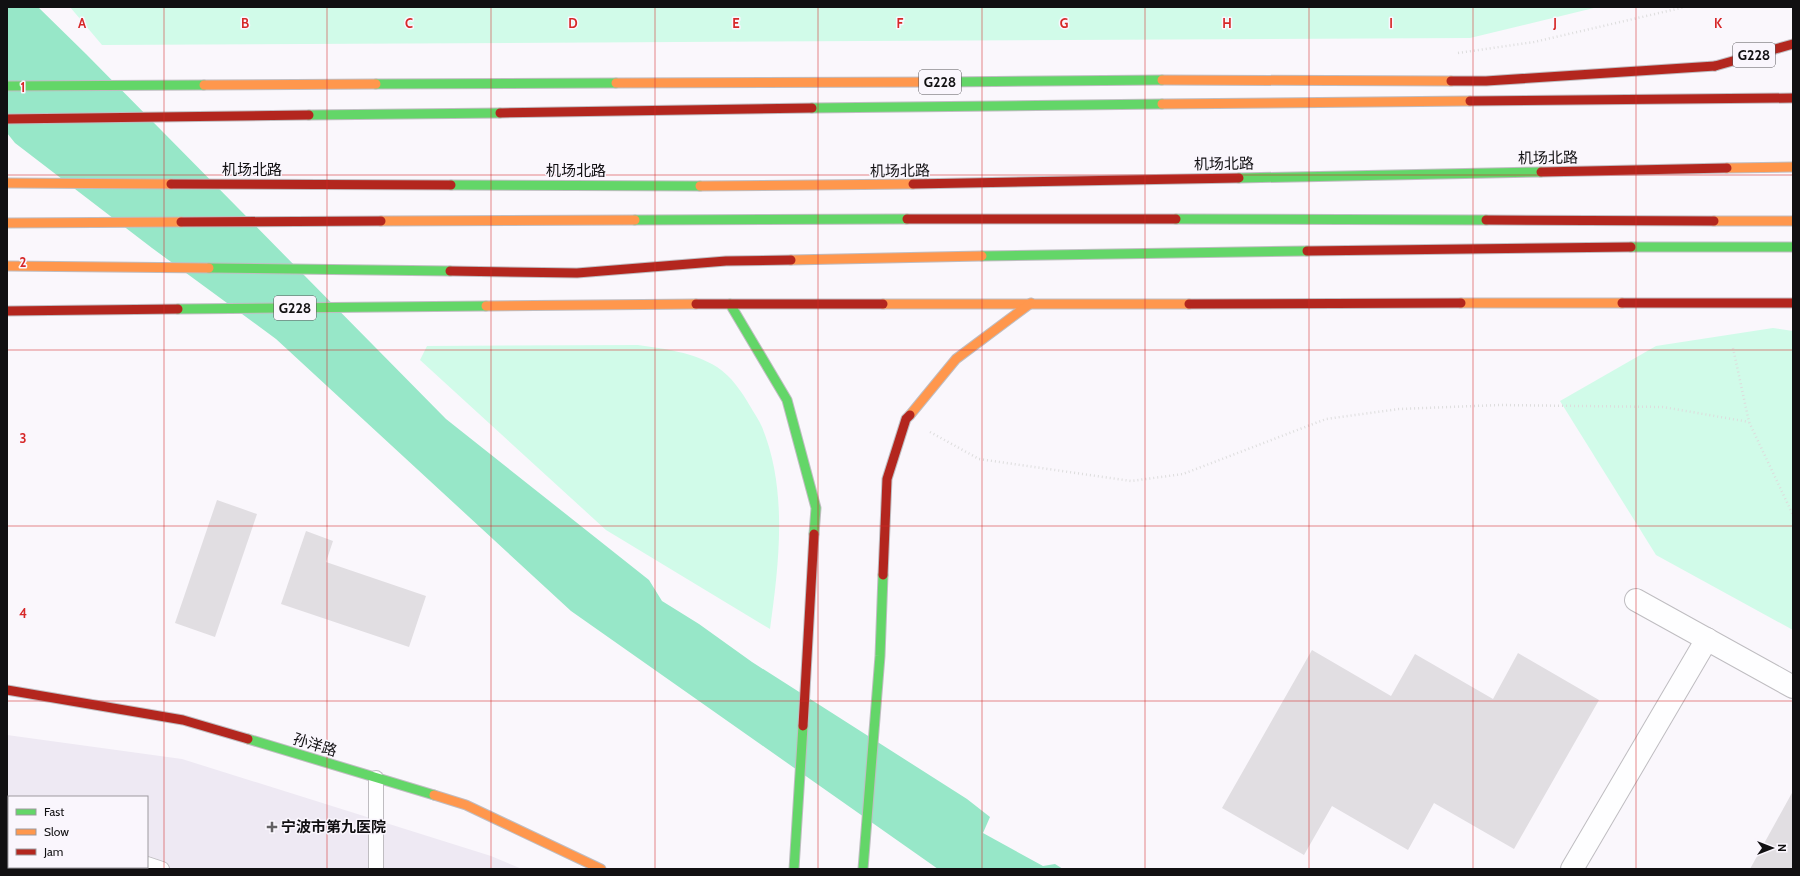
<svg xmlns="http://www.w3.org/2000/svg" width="1800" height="876" font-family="Cabin,'Noto Sans SC',sans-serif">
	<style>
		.built { fill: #eee9f3; fill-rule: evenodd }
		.green { fill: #d1fbe9 }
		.water { fill: #97e7c8 }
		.building { fill: #e1dee2 }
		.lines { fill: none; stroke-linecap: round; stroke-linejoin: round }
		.lane-casing { stroke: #bfbdc1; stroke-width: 16 }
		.street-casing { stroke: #bfbdc1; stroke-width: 24 }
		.fast-casing { stroke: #bfbdc1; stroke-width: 11 }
		.slow-casing { stroke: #bfbdc1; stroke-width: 11 }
		.jam-casing { stroke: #bfbdc1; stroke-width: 11 }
		.path { stroke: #ddd; stroke-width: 2.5; stroke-dasharray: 1 3; stroke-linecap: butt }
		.lane { stroke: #fefeff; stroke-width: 14 }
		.street { stroke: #fefeff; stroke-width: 22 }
		.fast { stroke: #63d668; stroke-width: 9 }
		.slow { stroke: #ff974d; stroke-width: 9 }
		.jam { stroke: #b3261e; stroke-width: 9 }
		.grid { fill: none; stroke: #d62828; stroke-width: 1; stroke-opacity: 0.55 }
		.poi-dot { fill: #636164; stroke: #faf6fd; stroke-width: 1.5 }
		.labels { text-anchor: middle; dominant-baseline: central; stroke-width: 3; stroke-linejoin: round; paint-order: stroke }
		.shield { fill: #faf6fd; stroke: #575558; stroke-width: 1 }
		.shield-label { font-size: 14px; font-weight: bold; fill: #111012 }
		.street-label { font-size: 15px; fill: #111012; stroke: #faf6fd }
		.poi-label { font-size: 15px; font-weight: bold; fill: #111012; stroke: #faf6fd; text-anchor: start }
		.grid-label { font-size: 13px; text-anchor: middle; font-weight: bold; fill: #d62828; stroke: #faf6fd; stroke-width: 3; stroke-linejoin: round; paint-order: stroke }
	</style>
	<rect width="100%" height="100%" fill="#faf7fc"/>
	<path class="built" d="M 7,735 L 182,759 L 491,856 L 522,869 L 7,869 ZM 9,797 L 147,797 L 147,867 L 9,867 Z"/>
	<g class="green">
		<polygon points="70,7 1598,7 1470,38 102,45"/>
		<polygon points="1773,328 1793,331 1793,630 1656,555 1560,401 1656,346"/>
		<path d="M 638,345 C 665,349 693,352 717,367 C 731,376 742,392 750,406 C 754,413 759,420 762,427 C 788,490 779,564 770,629 L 606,530 L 420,360 L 427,346 Z"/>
	</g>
	<polygon class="water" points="7,7 38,7 86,54 446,419 649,580 662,601 699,624 752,662 967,799 990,817 983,833 1043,866 1055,864 1063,869 938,869 571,611 276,339 152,248 15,143 7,133"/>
	<g class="building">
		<polygon points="217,500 257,514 215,637 175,623"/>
		<polygon points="306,531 333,541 326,562 426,596 409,647 281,604"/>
		<polygon points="1312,650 1391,696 1415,654 1493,699 1518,653 1599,700 1514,849 1434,803 1408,850 1332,806 1304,855 1222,808"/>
		<polygon points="1793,791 1793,869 1750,869"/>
	</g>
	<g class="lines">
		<defs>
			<g id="lane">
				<polyline points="7,821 9,821"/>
				<polyline points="147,864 162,869"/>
				<polyline points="376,869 376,778"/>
			</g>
			<g id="street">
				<polyline points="1636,600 1793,687"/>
				<polyline points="1572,869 1707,639"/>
			</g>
			<g id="fast">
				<polyline points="946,82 1162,80"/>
				<polyline points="376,84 616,83"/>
				<polyline points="7,86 204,85"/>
				<polyline points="812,108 1162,104"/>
				<polyline points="309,115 500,113"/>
				<polyline points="1239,178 1541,172"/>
				<polyline points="451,185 700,186"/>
				<polyline points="1176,219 1486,220"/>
				<polyline points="635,220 907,219"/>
				<polyline points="1631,247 1793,247"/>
				<polyline points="982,256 1307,251"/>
				<polyline points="209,268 450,271"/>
				<polyline points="730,304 787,400 816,508 814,534"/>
				<polyline points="178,309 486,306"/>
				<polyline points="248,739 434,795"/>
				<polyline points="794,869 803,726"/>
				<polyline points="863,869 880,656 883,575"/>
			</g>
			<g id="slow">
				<polyline points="1162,80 1451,81"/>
				<polyline points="616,83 946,82"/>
				<polyline points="204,85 376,84"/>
				<polyline points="1162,104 1470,101"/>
				<polyline points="1727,168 1793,167"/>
				<polyline points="7,183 171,184"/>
				<polyline points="700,186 913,184"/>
				<polyline points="381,221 635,220"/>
				<polyline points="1714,221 1793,221"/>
				<polyline points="7,223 181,222"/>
				<polyline points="791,260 982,256"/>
				<polyline points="7,266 209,268"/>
				<polyline points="1461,303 1622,303"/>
				<polyline points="883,304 1189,304"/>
				<polyline points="486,306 696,304"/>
				<polyline points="910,415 956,359 1031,303"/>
				<polyline points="434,795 466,805 601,869"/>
			</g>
			<g id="jam">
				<polyline points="1715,66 1793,44"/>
				<polyline points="1451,81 1486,81 1715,66"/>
				<polyline points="1470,101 1793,98"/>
				<polyline points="500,113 812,108"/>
				<polyline points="7,119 309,115"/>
				<polyline points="1541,172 1727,168"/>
				<polyline points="171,184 451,185"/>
				<polyline points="913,184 1239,178"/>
				<polyline points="907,219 1176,219"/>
				<polyline points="1486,220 1714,221"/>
				<polyline points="181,222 381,221"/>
				<polyline points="1307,251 1631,247"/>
				<polyline points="450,271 577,273 726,261 791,260"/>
				<polyline points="1622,303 1793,303"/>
				<polyline points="696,304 883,304"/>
				<polyline points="1189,304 1461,303"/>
				<polyline points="7,311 178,309"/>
				<polyline points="883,575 887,479 906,419 910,415"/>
				<polyline points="7,690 183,720 248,739"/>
				<polyline points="803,726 814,534"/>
			</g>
		</defs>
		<use href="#lane" class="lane-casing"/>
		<use href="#street" class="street-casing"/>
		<use href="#fast" class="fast-casing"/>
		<use href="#slow" class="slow-casing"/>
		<use href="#jam" class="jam-casing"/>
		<g class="path">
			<polyline points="1458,53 1534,42 1685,7"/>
			<polyline points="1733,348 1749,422 1793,515"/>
			<polyline points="930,432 979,459 1131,481 1183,474 1326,419 1399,409 1500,405 1663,407 1749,422"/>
		</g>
		<use href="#lane" class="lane"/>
		<use href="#street" class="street"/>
		<use href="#fast" class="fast"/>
		<use href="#slow" class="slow"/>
		<use href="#jam" class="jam"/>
	</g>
	<path class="grid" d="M 164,7 L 164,869M 327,7 L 327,869M 491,7 L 491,869M 655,7 L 655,869M 818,7 L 818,869M 982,7 L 982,869M 1145,7 L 1145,869M 1309,7 L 1309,869M 1473,7 L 1473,869M 1636,7 L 1636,869M 7,175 L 1793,175M 7,350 L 1793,350M 7,526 L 1793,526M 7,701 L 1793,701"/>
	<path class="poi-dot" d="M270 821h4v4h4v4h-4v4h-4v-4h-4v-4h4z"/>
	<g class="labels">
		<g class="shield">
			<rect x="1733" y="43" width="42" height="24" rx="3"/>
			<rect x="919" y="70" width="42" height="24" rx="3"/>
			<rect x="274" y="296" width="42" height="24" rx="3"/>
		</g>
		<g class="shield-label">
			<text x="1754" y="55">G228</text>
			<text x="940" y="82">G228</text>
			<text x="295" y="308">G228</text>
		</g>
		<g class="street-label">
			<text transform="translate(1548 158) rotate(-1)">机场北路</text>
			<text transform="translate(1224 164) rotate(-1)">机场北路</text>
			<text x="252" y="170">机场北路</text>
			<text x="576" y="171">机场北路</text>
			<text transform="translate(900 171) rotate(-1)">机场北路</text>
			<text transform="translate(315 745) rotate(17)">孙洋路</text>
		</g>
		<g class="poi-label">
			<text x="281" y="827">宁波市第九医院</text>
		</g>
	</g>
	<g class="grid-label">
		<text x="82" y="28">A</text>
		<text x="245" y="28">B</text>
		<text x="409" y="28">C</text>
		<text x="573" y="28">D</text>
		<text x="736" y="28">E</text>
		<text x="900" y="28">F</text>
		<text x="1064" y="28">G</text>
		<text x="1227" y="28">H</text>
		<text x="1391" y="28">I</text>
		<text x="1555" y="28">J</text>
		<text x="1718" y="28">K</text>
		<text x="23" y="92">1</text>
		<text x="23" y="267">2</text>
		<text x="23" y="443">3</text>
		<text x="23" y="618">4</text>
	</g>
	<rect width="1800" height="876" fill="none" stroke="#111012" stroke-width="16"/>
	<rect x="8" y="796" width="140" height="72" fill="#faf6fd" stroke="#9d9a9f"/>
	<rect x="16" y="809" width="20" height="6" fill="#63d668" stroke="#9d9a9f"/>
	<text x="44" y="816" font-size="12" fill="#111012">Fast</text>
	<rect x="16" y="829" width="20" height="6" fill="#ff974d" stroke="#9d9a9f"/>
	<text x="44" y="836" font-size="12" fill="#111012">Slow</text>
	<rect x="16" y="849" width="20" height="6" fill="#b3261e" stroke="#9d9a9f"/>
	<text x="44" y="856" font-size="12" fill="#111012">Jam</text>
	<g transform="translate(1772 848) rotate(90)" stroke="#faf6fd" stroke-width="3" paint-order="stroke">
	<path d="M0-3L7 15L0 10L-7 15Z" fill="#111012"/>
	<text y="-6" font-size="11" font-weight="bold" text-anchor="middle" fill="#111012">N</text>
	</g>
</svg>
